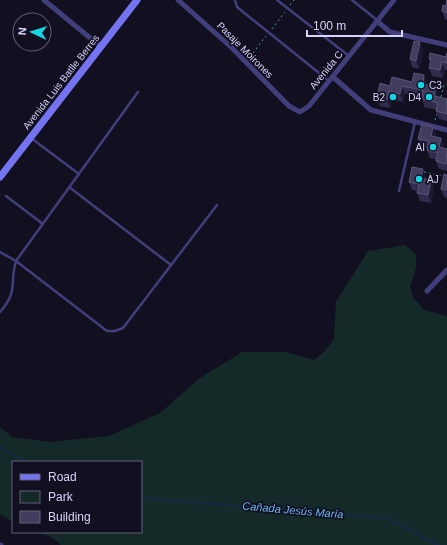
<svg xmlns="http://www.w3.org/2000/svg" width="447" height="545" font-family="Arial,sans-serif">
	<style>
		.green { fill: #132a28 }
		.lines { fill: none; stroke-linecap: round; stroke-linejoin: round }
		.stream { stroke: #142946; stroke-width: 2 }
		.path { stroke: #3aa89e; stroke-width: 1; stroke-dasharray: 2 3; stroke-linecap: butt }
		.lane { stroke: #403f7b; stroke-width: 2.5 }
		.street { stroke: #403f7b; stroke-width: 5 }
		.secondary { stroke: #7474f1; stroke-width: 7 }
		.wall { fill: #312b4c }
		.shaded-wall { fill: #1d1833 }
		.building { fill: #423d5f; stroke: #5a5477 }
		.poi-dot { fill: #17d4e3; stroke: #121020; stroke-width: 1.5 }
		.labels { text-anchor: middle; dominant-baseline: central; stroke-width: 3.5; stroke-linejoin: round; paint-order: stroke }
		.street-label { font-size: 10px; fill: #d7d3fb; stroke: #121020 }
		.poi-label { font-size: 10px; fill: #d7d3fb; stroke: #121020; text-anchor: end }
		.water-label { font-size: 11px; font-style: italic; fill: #6cb6f0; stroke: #121020 }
	</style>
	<rect width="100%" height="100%" fill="#121020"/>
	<polygon class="green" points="405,245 416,254 416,268 410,287 413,297 424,310 447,316 447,545 61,545 53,538 38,532 141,532 141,462 13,462 13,522 0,514 0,427 12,437 49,442 109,436 160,413 200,378 242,352 286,352 314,360 324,352 334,339 336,302 368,251"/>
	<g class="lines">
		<g class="stream">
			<polyline points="0,447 26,462"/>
			<polyline points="81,462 82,462"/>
			<polyline points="141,498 387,518 438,545"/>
		</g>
		<g class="path">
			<polyline points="290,5 294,0"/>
			<polyline points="272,29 285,12"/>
			<polyline points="250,57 266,36"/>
			<polyline points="441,97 444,85 447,85"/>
			<polyline points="435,120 437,114"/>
			<polyline points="424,172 447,177"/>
		</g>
		<g class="lane">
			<polyline points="235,0 237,7 329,81"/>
			<polyline points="277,0 349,56"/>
			<polyline points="352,0 377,20"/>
			<polyline points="31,138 79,174"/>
			<polyline points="69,187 171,265"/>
			<polyline points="399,191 415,122"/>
			<polyline points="6,196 43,224"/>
			<polyline points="0,252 16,261 107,331 115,331 123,328 217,205"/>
			<path d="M 0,312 C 19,290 9,285 16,261 L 138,92"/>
		</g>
		<g class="street">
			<polyline points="44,0 101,47"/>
			<polyline points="178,0 231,47 289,106 300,112 309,106 394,0"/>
			<polyline points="377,21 390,32 447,45"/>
			<polyline points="333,77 371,110 447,130"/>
			<polyline points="427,291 447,270"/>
			<polyline points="0,545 1,545"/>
		</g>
		<polyline class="secondary" points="0,177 137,0"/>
	</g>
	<g class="wall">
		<polygon points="447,0 447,20 445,19 442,11 446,6"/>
		<polygon points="423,50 419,69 412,67 410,59"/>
		<polygon points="447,53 447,70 445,70 443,78 432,76 429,68 431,63 429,59 446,57"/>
		<polygon points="424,75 427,83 427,85 438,95 438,97 447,99 447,121 439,119 436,111 437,110 424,107 422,99 422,97 405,94 403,102 392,99 390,108 380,106 377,98 390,86 412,82"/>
		<polygon points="433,127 436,135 435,137 441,138 444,146 444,148 447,149 447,171 439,169 436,161 436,160 430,158 427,150 427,148 421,147 418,139"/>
		<polygon points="447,175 447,198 444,197 441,189"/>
		<polygon points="426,177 425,179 431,180 434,189 431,203 420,201 417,193 418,191 412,190 409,182"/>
	</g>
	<g class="shaded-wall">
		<polygon points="420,42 423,50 419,69 416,61"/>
		<polygon points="442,62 445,70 443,78 440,70"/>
		<polygon points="424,75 427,83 426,92 423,84"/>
		<polygon points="402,86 405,94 403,102 400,94"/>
		<polygon points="436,87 438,95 437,102 434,96"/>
		<polygon points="389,91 392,99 390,108 387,100"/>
		<polygon points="433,127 436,135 434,144 431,136"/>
		<polygon points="441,138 444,146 442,155 439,147"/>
		<polygon points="423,169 426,177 424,186 421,178"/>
		<polygon points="431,180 434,189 431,203 428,195"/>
	</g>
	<g class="building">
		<polygon points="447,0 447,13 442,11 443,5 446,6"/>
		<polygon points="414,41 420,42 416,61 410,59"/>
		<polygon points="430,53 446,57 447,53 447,63 442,62 440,70 429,68 431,59 429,59"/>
		<polygon points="414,73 424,75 423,84 436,87 434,96 447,99 447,114 436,111 438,103 422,99 423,90 402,86 400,94 389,91 387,100 377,98 380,83 390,86 392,77 412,82"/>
		<polygon points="422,124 433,127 431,136 441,138 439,147 447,149 446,164 436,161 438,153 427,150 429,141 418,139"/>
		<polygon points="412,167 423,169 421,178 431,180 428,195 417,193 419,184 409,182"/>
		<polygon points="444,174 447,175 447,190 441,189"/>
	</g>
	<g class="poi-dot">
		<circle cx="421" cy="85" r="4"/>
		<circle cx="393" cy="97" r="4"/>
		<circle cx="429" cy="97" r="4"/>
		<circle cx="433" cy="147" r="4"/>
		<circle cx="419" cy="179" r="4"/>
	</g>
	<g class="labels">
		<g class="street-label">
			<text transform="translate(245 50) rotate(45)">Pasaje Moirones</text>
			<text transform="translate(326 70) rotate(-51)">Avenida C</text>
			<text transform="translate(61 82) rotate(-52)">Avenida Luis Batlle Berres</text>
		</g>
		<g class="poi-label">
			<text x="429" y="85" text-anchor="start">C3</text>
			<text x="385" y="97">B2</text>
			<text x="421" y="97">D4</text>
			<text x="425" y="147">AI</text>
			<text x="427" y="179" text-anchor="start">AJ</text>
		</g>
		<g class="water-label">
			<text transform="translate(293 510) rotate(5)">Cañada Jesús María</text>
		</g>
	</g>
	<rect x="12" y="461" width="130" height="72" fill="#121020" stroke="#615e78"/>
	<rect x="20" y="474" width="20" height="6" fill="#7474f1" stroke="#615e78"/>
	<text x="48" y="481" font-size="12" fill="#d7d3fb">Road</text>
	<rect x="20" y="491" width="20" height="12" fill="#132a28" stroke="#615e78"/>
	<text x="48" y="501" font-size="12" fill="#d7d3fb">Park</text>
	<rect x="20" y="511" width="20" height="12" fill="#423d5f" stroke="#615e78"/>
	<text x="48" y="521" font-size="12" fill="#d7d3fb">Building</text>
	<g transform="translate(32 32) rotate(274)"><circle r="19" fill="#121020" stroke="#615e78"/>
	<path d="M0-3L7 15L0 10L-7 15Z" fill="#17d4e3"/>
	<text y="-6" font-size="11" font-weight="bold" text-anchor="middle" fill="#d7d3fb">N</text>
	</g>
	<path d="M307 30v6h95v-6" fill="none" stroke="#d7d3fb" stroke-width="2"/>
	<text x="313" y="30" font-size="12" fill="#d7d3fb" stroke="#121020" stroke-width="3" paint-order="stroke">100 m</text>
</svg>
